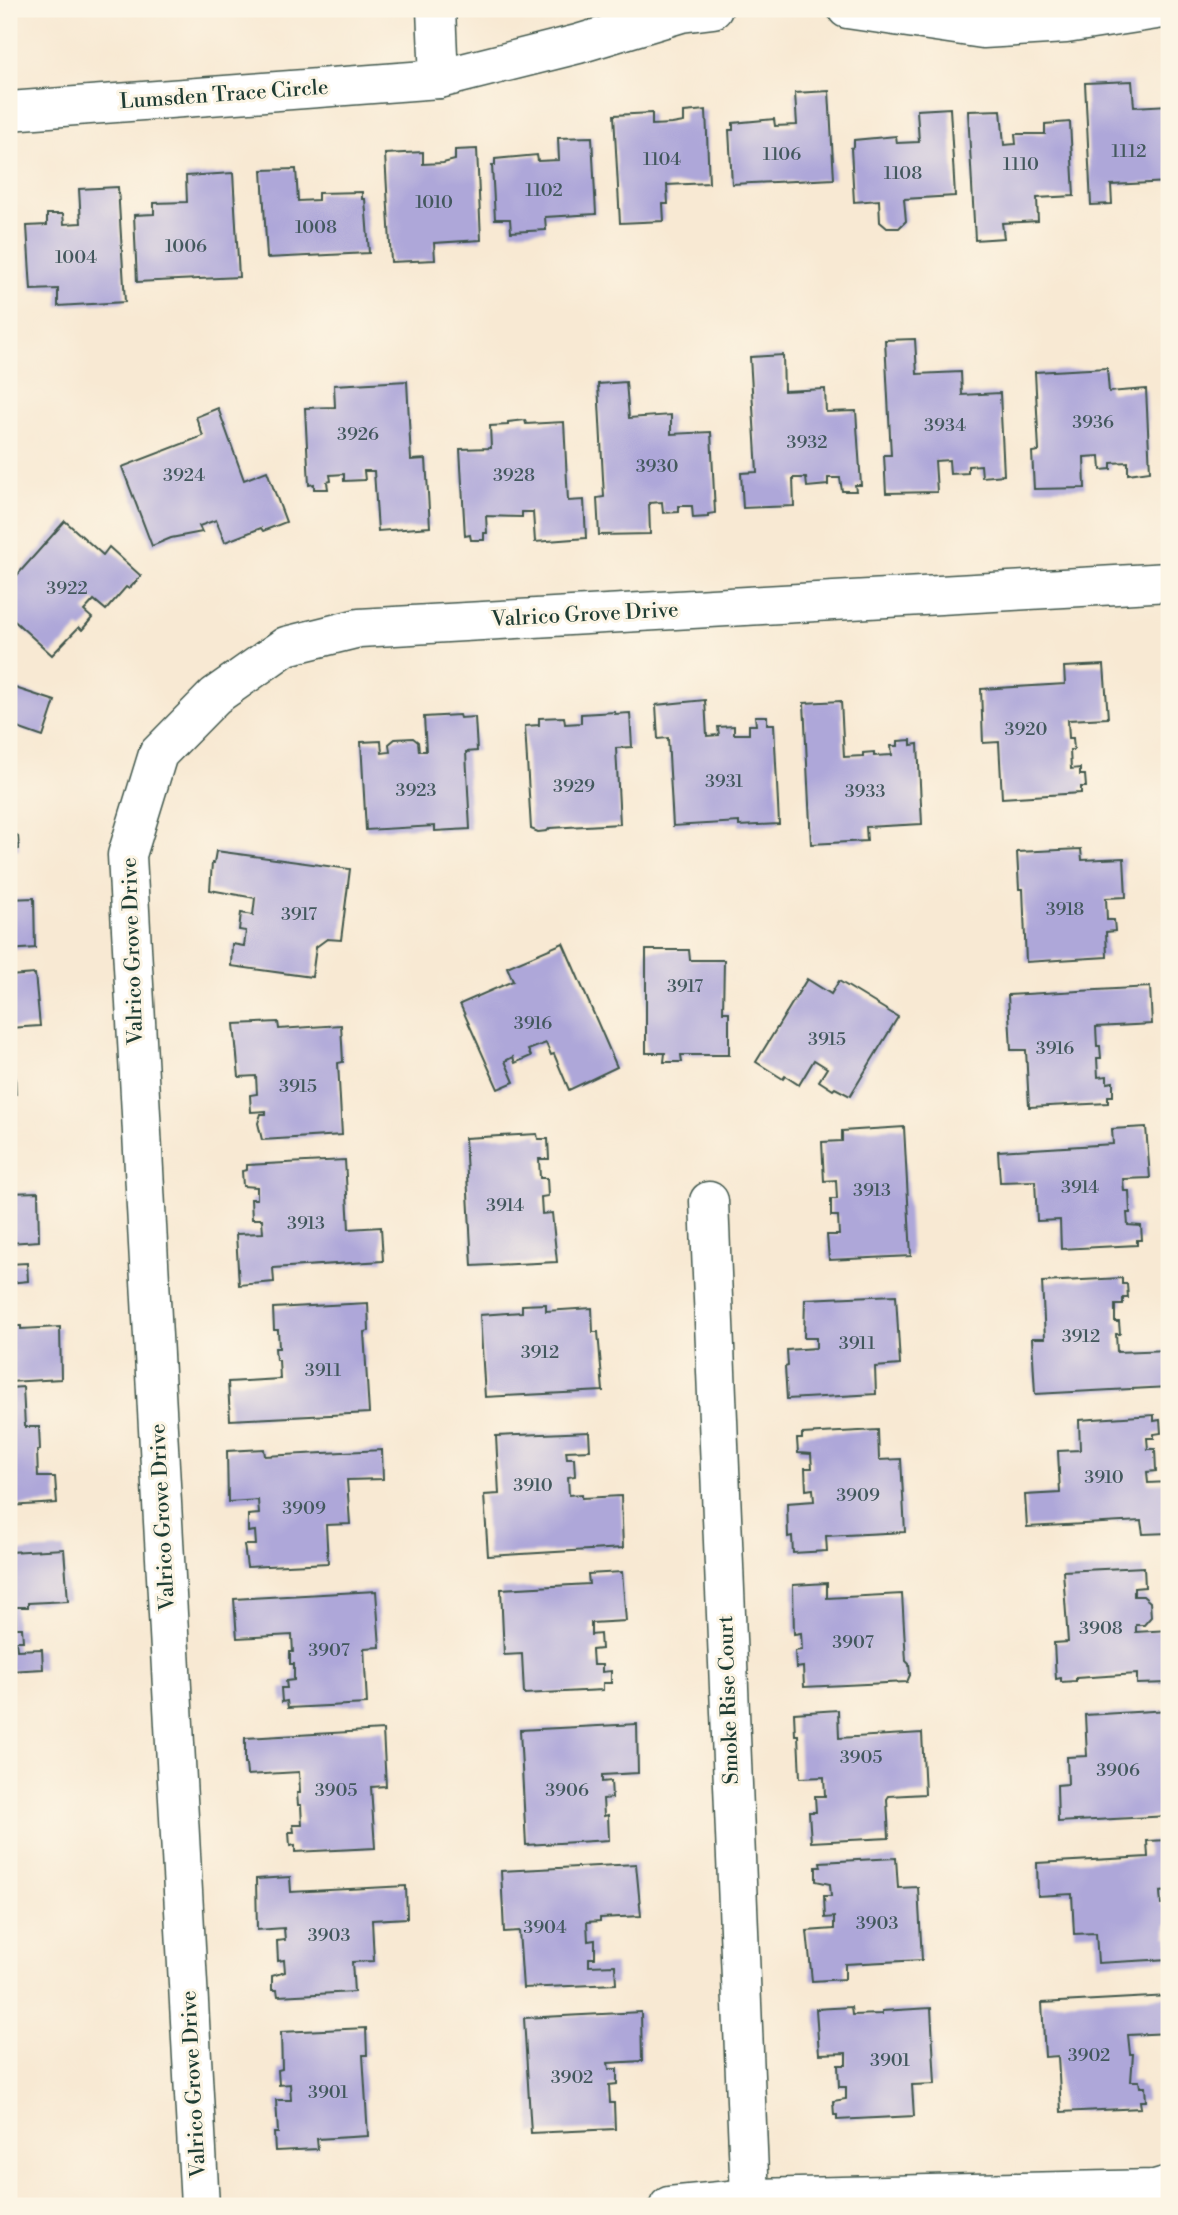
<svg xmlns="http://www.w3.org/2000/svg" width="1178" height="2215" font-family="'Libre Bodoni',serif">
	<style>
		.building { fill: #aea7d9 }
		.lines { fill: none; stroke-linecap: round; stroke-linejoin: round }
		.minor-casing { stroke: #40574c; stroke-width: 41 }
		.minor { stroke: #fff; stroke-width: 38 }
		.labels { text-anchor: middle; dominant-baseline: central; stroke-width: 6; stroke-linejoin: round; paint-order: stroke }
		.number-label { font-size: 18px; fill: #43585d }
		.street-label { font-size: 21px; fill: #1f3d34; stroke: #fcf5e5 }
	</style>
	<rect width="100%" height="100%" fill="#fcf5e5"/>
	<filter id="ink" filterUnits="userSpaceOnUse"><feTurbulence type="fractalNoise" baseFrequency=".0143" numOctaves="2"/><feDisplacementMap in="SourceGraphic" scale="14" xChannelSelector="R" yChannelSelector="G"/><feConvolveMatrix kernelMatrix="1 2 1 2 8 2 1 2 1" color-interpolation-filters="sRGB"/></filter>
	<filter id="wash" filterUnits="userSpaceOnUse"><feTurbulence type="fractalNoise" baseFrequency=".00686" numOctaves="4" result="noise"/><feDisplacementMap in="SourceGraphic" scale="28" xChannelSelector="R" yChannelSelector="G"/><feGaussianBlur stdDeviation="1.57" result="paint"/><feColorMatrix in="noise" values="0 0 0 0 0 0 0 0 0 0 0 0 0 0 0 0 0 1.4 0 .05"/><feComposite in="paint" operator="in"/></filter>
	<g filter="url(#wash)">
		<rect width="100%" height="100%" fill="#f8e9d3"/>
		<g id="blocks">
			<g class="building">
				<polygon points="1132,81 1134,107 1169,105 1169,182 1111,185 1112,204 1091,205 1085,83"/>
				<polygon points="829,91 834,179 732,184 729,130 733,130 733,123 774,119 775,126 797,125 795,93"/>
				<polygon points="950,108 955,196 904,199 906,221 899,228 887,228 880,222 879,200 854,202 851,148 854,147 854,140 896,136 897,143 919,142 917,110"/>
				<polygon points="706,110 709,183 667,185 668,204 663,204 664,221 620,223 614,115 652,113 652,125 672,124 684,122 684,112"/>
				<polygon points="1001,110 1004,145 1016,144 1015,134 1045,134 1045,124 1070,122 1074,196 1037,198 1038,221 1002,223 1004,238 975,240 968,111"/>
				<polygon points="592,137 596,214 545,217 546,230 511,232 510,219 495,219 492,165 495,165 495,159 537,155 538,161 559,160 558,138"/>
				<polygon points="477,149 481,240 434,243 435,260 391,262 385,154 423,152 423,164 443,163 455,160 455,150"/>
				<polygon points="296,169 298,201 318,200 318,193 362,192 362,199 365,199 369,253 267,258 262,170"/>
				<polygon points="233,173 239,277 137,282 134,215 154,214 154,203 187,202 186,176"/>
				<polygon points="118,187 125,302 58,306 58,289 31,290 27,226 47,225 47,214 63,214 64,224 81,223 79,189"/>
				<polygon points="915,339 917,374 961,372 962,395 1000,393 1004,475 982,477 981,465 968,466 968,473 950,474 949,460 935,461 937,492 886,493 884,455 891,455 885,340"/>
				<polygon points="783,355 784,391 825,389 826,412 856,411 861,485 855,485 856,491 842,491 840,478 828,478 828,485 807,487 806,478 793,478 794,506 743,508 741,473 757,472 750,357"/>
				<polygon points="1107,368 1109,392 1146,389 1150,471 1128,474 1128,462 1111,463 1111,469 1101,470 1100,456 1084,457 1085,488 1034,489 1032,452 1039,451 1035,372"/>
				<polygon points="407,381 411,460 426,459 430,527 378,531 374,471 364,471 365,480 344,481 344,474 330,475 331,481 327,482 328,489 314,489 314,484 309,485 305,408 335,407 334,385"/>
				<polygon points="626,382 629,418 671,415 671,434 711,432 715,513 708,514 708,517 693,518 692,506 679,506 679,512 663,513 662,502 649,503 650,534 599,535 597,498 604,497 598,384"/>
				<polygon points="218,408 244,480 267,471 286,522 263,531 261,528 225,542 216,520 199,526 202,532 171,538 152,546 122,467 203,436 196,417"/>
				<polygon points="525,420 526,424 564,422 568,501 584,500 586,538 535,542 533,512 522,512 522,517 486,516 487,533 484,533 484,540 471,540 470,535 465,536 460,449 491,448 490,426 508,425 508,422"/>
				<polygon points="65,521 103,555 109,547 141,576 129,589 126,587 106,610 94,600 84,611 92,618 82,630 79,627 52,655 9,616 9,580 11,582"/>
				<polygon points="1104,665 1108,718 1068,720 1069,738 1073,738 1074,750 1070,750 1071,769 1080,768 1080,775 1085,775 1086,787 1081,787 1081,793 1002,798 999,742 983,743 981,689 1065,684 1064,667"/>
				<polygon points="9,686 55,701 43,737 9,725"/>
				<polygon points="705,700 707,736 719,735 718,727 734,726 734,734 749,734 749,725 756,725 755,716 767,716 767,724 774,724 779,824 739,826 739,822 673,826 668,738 658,739 656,705"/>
				<polygon points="841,701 844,757 863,756 863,753 874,752 874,756 892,755 891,746 898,746 898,741 911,740 911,745 918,744 922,824 866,827 867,841 811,844 804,703"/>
				<polygon points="615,712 615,714 630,713 632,747 616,748 620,824 550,828 547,831 538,832 531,829 525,726 539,725 539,718 564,717 565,724 581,723 581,714"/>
				<polygon points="459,715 460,718 475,717 477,751 466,752 470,829 435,831 435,826 366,830 361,742 381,741 382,753 390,752 389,744 395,739 413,738 418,742 419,751 426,751 424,717"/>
				<polygon points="9,831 13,831 14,836 18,836 19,849 12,850 13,853 9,853"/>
				<polygon points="1081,849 1082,860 1124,858 1126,897 1106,898 1107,920 1114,920 1115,931 1106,932 1107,957 1026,962 1023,889 1019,889 1017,852"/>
				<polygon points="216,851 350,869 341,940 327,939 316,947 312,977 231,966 232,944 244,946 246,931 239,930 241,913 253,915 255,898 210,890 212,863 214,863"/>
				<polygon points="34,898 35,948 9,950 9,899"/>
				<polygon points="563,943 617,1067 569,1090 554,1054 551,1055 546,1043 528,1050 531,1056 515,1063 513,1057 505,1061 514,1082 498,1089 460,1004 513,981 507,967"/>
				<polygon points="646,950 689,950 690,960 724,960 723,1012 729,1012 729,1055 681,1055 682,1062 664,1062 665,1053 646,1053"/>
				<polygon points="35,974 40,1026 9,1028 9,976"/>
				<polygon points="807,979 831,994 839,981 898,1017 850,1096 835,1088 833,1090 819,1081 827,1068 814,1060 799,1085 785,1076 783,1079 756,1062"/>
				<polygon points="1150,987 1152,1024 1096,1027 1097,1046 1100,1046 1101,1058 1097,1058 1098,1077 1107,1076 1107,1083 1113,1082 1113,1096 1108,1096 1108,1103 1029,1107 1026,1050 1011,1050 1008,995"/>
				<polygon points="278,1022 279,1029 341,1025 343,1062 338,1063 342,1135 262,1140 258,1123 261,1114 266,1114 266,1111 251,1112 250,1095 257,1094 256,1076 239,1077 234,1024"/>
				<polygon points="9,1074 15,1074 16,1094 9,1094"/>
				<polygon points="904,1127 911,1256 829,1260 827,1235 839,1235 838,1216 831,1216 831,1199 837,1199 836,1180 824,1181 822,1142 842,1141 842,1131"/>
				<polygon points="1146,1127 1150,1178 1123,1179 1124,1191 1129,1191 1130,1213 1127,1213 1128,1225 1141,1226 1142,1240 1137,1240 1137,1245 1061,1249 1060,1220 1037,1221 1035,1181 1000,1182 998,1151 1113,1144 1112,1129"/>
				<polygon points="537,1134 538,1139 548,1139 549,1159 539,1159 540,1178 547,1178 548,1196 541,1197 542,1214 552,1213 557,1262 472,1266 465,1138"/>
				<polygon points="345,1160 349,1229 381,1227 383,1261 273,1268 274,1282 239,1285 236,1234 263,1233 262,1219 252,1219 251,1199 257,1199 257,1187 243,1186 242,1171 247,1170 247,1165"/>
				<polygon points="38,1192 39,1241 9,1243 9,1193"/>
				<polygon points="27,1263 28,1281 9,1283 9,1264"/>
				<polygon points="1122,1278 1122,1284 1127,1284 1128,1298 1123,1298 1123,1305 1115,1305 1115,1322 1119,1322 1120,1334 1116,1334 1117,1352 1169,1350 1169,1387 1035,1394 1032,1338 1045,1338 1042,1282"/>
				<polygon points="896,1295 900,1365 875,1367 876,1394 787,1399 785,1367 788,1366 787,1350 816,1348 816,1338 804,1338 805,1299"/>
				<polygon points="368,1303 369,1331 364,1332 369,1413 230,1420 228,1382 280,1379 279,1360 276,1360 275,1348 279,1348 278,1330 274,1330 273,1308"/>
				<polygon points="546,1304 546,1311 592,1308 593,1332 598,1332 603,1391 485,1397 480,1315 522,1312 522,1305"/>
				<polygon points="9,1326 21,1326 21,1329 60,1327 61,1379 9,1382"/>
				<polygon points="23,1387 25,1427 39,1427 40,1450 37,1451 38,1477 55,1477 57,1503 9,1506 9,1388"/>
				<polygon points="1154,1415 1154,1421 1160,1420 1161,1433 1154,1434 1154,1438 1147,1438 1148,1449 1155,1449 1156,1471 1147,1472 1148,1483 1169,1482 1169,1533 1143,1534 1141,1521 1027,1527 1025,1495 1060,1493 1058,1451 1080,1450 1079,1420"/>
				<polygon points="878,1430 879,1460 901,1459 905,1532 826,1536 827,1551 793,1553 792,1536 788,1537 787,1503 814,1501 813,1489 806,1490 805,1468 812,1468 811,1454 798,1453 797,1439 802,1439 802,1434"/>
				<polygon points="589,1432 590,1450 566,1451 567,1458 574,1458 575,1476 568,1477 569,1495 582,1494 582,1498 621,1496 623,1548 488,1556 484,1495 499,1494 496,1436"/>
				<polygon points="264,1449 265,1456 382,1450 383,1479 347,1480 350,1524 326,1525 328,1563 247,1567 244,1545 256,1545 255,1531 248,1532 248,1515 259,1514 258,1500 228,1502 227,1451"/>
				<polygon points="64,1549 68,1601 28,1603 28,1607 15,1607 16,1628 22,1628 23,1641 16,1641 17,1650 42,1649 43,1669 9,1671 9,1552"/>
				<polygon points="1144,1567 1145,1587 1134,1588 1134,1596 1143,1596 1150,1602 1151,1617 1144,1625 1136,1625 1136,1632 1169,1630 1169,1683 1137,1684 1137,1674 1076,1678 1076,1681 1061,1682 1061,1678 1056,1679 1054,1643 1068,1642 1063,1571"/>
				<polygon points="622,1572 626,1621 591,1623 591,1635 600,1634 601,1649 592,1650 593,1665 602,1665 602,1672 611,1671 611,1683 603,1683 603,1690 524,1694 522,1654 504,1655 501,1589 589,1584 588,1574"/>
				<polygon points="827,1583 827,1598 902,1594 906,1661 909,1664 910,1675 907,1682 804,1687 803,1667 796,1668 795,1651 802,1650 801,1633 794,1634 793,1585"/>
				<polygon points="376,1591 380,1647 364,1648 367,1704 288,1708 287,1701 282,1702 281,1688 287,1688 286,1681 294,1680 294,1664 290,1664 290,1652 293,1652 292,1635 237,1638 234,1599"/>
				<polygon points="838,1710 839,1738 922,1733 925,1794 889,1796 887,1799 889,1838 811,1842 809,1812 816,1812 815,1796 825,1796 824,1777 800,1778 798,1735 795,1735 794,1713"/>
				<polygon points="1169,1710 1169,1732 1165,1733 1166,1749 1169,1749 1169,1816 1058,1822 1057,1785 1068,1784 1067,1757 1087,1756 1085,1715"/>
				<polygon points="637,1724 638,1773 602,1775 602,1782 611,1781 612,1798 603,1799 604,1816 608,1815 609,1840 526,1845 520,1730"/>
				<polygon points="383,1730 386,1786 371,1787 375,1848 295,1852 295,1845 290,1846 289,1832 294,1832 293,1825 302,1825 301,1805 298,1805 297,1793 300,1793 299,1772 247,1775 246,1763 245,1763 245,1738"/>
				<polygon points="1169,1840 1169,1891 1160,1892 1161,1905 1169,1905 1169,1925 1166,1925 1166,1937 1169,1937 1169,1959 1098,1963 1096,1933 1074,1934 1072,1894 1038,1896 1037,1863 1148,1857 1147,1841"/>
				<polygon points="896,1858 898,1888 918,1887 922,1960 845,1964 845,1979 812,1981 807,1931 834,1929 834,1917 825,1918 824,1896 831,1896 830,1884 816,1881 816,1867 821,1867 820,1862"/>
				<polygon points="636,1864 641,1916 600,1918 600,1921 587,1922 588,1941 595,1940 595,1958 589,1958 589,1966 615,1965 616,1984 523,1988 519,1931 504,1932 501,1871"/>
				<polygon points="290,1877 291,1892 406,1886 407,1918 372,1920 374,1961 352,1962 354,1992 278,1996 277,1990 272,1990 272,1976 285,1972 284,1960 278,1961 277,1941 285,1940 284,1928 257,1930 256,1879"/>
				<polygon points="1169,1996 1169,2033 1128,2035 1130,2054 1133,2054 1131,2081 1139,2081 1140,2087 1145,2087 1146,2101 1140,2101 1141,2108 1061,2112 1058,2056 1045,2057 1042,2003"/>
				<polygon points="851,2007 852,2015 882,2014 882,2011 931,2008 935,2084 912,2085 914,2116 837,2120 837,2115 834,2115 833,2101 846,2099 846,2087 839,2087 838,2065 846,2065 846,2053 819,2054 816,2009"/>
				<polygon points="641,2012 642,2061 608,2063 609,2069 617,2069 617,2084 609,2085 610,2103 614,2103 615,2129 531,2133 524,2018"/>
				<polygon points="366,2028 367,2055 363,2055 368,2136 317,2139 318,2149 275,2151 274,2133 278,2133 276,2100 291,2100 290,2084 279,2085 278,2070 282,2069 281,2032"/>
			</g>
		</g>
	</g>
	<g filter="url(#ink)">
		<use href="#blocks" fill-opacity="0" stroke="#40574c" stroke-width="2"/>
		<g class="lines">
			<defs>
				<g id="minor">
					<polyline points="436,9 439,79 578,44 681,13 713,9"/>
					<polyline points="847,9 983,29 1066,24 1163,9"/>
					<polyline points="9,111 439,79"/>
					<polyline points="709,1201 750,2198"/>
					<polyline points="200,2206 127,855 158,754 215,696 286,646 359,628 1169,582"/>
					<polyline points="669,2206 750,2198 1155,2189 1169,2185"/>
				</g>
			</defs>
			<use href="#minor" class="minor-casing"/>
			<use href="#minor" class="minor"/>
		</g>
	</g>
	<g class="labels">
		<g class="number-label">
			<text x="1129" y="151">1112</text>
			<text x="782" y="154">1106</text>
			<text x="662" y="159">1104</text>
			<text x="1021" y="164">1110</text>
			<text x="903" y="173">1108</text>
			<text x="544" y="190">1102</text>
			<text x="434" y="202">1010</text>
			<text x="316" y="227">1008</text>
			<text x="186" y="246">1006</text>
			<text x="76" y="257">1004</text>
			<text x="1093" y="422">3936</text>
			<text x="945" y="425">3934</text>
			<text x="358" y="434">3926</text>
			<text x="807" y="442">3932</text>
			<text x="657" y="466">3930</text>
			<text x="184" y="475">3924</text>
			<text x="514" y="475">3928</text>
			<text x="67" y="588">3922</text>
			<text x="1026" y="729">3920</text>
			<text x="724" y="781">3931</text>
			<text x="574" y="786">3929</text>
			<text x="416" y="790">3923</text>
			<text x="865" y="791">3933</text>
			<text x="1065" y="909">3918</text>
			<text x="299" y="914">3917</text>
			<text x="685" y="986">3917</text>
			<text x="533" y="1023">3916</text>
			<text x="827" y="1039">3915</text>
			<text x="1055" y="1048">3916</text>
			<text x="298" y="1086">3915</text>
			<text x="1080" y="1187">3914</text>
			<text x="872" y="1190">3913</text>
			<text x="505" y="1205">3914</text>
			<text x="306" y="1223">3913</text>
			<text x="1081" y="1336">3912</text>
			<text x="857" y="1343">3911</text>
			<text x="540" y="1352">3912</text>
			<text x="323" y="1370">3911</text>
			<text x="1104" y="1477">3910</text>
			<text x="533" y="1485">3910</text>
			<text x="858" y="1495">3909</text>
			<text x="304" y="1508">3909</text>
			<text x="1101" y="1628">3908</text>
			<text x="853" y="1642">3907</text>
			<text x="329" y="1650">3907</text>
			<text x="861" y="1757">3905</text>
			<text x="1118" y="1770">3906</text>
			<text x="336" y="1790">3905</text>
			<text x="567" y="1790">3906</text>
			<text x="877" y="1923">3903</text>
			<text x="545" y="1927">3904</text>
			<text x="329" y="1935">3903</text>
			<text x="1089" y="2055">3902</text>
			<text x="890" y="2060">3901</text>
			<text x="572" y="2077">3902</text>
			<text x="328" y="2092">3901</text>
		</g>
		<g class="street-label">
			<text transform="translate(224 95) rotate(-4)">Lumsden Trace Circle</text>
			<text transform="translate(585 615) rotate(-3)">Valrico Grove Drive</text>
			<text transform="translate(133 951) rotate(-92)">Valrico Grove Drive</text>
			<text transform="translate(163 1517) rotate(-93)">Valrico Grove Drive</text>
			<text transform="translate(729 1700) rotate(-92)">Smoke Rise Court</text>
			<text transform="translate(194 2084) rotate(-93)">Valrico Grove Drive</text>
		</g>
	</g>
	<rect width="1178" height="2215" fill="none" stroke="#fcf5e5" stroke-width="35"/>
</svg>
